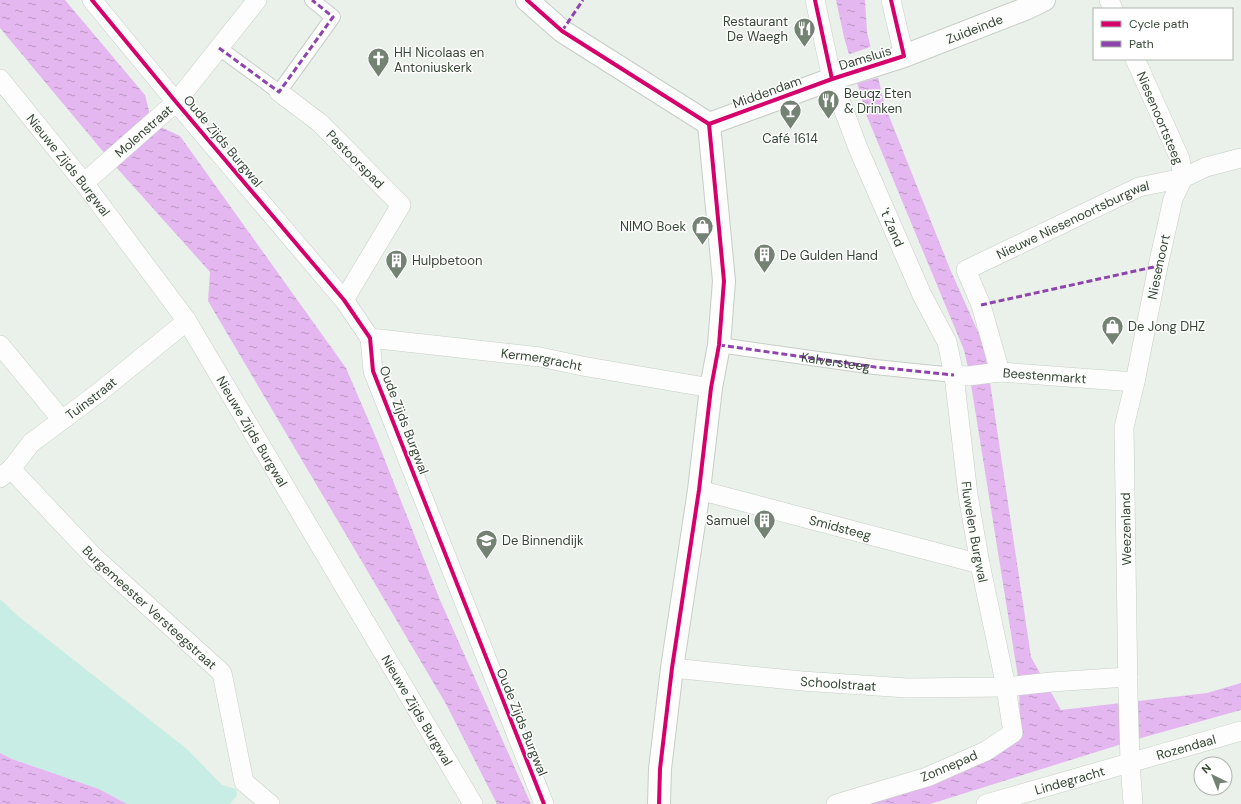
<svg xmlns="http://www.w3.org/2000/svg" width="1241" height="804" font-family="'DM Sans',sans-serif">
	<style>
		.grass { fill: #c8ede4 }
		.water { fill: url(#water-ripples) }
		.pier { fill: #eaf0ea }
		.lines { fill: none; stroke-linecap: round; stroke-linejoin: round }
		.pedestrian-casing { stroke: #c7cec7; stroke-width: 16 }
		.minor-casing { stroke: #c7cec7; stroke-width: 20 }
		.tertiary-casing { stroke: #c7cec7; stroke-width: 24 }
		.pedestrian { stroke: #fcfdfc; stroke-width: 14 }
		.minor { stroke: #fcfdfc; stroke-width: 19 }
		.tertiary { stroke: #fcfdfc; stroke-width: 22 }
		.quiet { stroke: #8e44ad; stroke-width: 3; stroke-dasharray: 6 3; stroke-linecap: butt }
		.cycleway-casing { stroke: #fff; stroke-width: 6 }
		.cycleway { stroke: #d6006c; stroke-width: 4 }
		.labels { text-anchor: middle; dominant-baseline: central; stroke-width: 3; stroke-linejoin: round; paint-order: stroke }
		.poi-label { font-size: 13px; fill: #354635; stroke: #fff; text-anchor: start }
		.street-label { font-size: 13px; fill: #354635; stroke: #fff }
	</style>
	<defs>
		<pattern id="water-ripples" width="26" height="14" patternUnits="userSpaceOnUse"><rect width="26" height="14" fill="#e4b7f0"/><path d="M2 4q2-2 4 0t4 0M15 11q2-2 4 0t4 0" fill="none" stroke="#ba97c3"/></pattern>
	</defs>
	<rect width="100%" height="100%" fill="#eaf0ea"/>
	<polygon class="grass" points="0,599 18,616 188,750 222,785 236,789 237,795 230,804 127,804 99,789 12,759 0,753"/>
	<g class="water">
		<polygon points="0,0 65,0 145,95 150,115 161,127 180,136 346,368 377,440 440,600 531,804 497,804 446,704 208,301 210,272 116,167 0,28"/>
		<polygon points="836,0 865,0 867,32 885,106 950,269 983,343 988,369 1031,657 1061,710 1207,693 1241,683 1241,710 1141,738 930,804 859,804 1020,735 1019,683 969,372 964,350 866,114 844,37"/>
		<polygon points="0,753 12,759 99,789 127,804 0,804"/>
	</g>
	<polygon class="pier" points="873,46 880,77 855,84 847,55"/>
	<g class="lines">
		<defs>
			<g id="pedestrian">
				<polyline points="219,48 279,92 333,17 312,0"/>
				<polyline points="719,345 875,367 954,375"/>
			</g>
			<g id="minor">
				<polyline points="92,0 176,102 344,300 370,338 373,371 544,804"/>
				<path id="s1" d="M 815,0 L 832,79 L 858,148 L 922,295 L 947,342 L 954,375 L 968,495 L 980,564 L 1006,687 L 1013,733 L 986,751 L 927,777 L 836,804"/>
				<polyline points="891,0 904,56"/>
				<polyline points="1109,0 1113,9"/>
				<path id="s2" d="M 0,79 L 84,183 L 187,321 L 473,804"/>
				<path id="s3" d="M 279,92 L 320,123 L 401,205 L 344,300"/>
				<path id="s4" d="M 84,183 L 176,102 L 257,0"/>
				<path id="s5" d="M 370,338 L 540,357 L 582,366 L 711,388"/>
				<polyline points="0,345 62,420"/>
				<path id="s6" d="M 1000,372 L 981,305 L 966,270 L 1139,187 L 1183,178 L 1180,159 L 1135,59"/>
				<path id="s7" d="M 954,375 L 968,376 L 1000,372 L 1135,382"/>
				<path id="s8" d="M 11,469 L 94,557 L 222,673 L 244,782 L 270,804"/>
				<path id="s9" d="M 0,478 L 11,469 L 31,443 L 97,394 L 187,321"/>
				<path id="s10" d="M 699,490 L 980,564"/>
				<path id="s11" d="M 672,668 L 802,681 L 907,688 L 1006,687 L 1051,682 L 1128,677"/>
				<path id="s12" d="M 986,804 L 1241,731"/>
				<path id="s13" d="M 1133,804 L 1130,762 L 1128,693 L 1124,427 L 1135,382 L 1158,266 L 1173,199 L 1183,178 L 1206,167 L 1241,158"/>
			</g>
			<g id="tertiary">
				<polyline points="527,0 562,31 709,124"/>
				<path id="s14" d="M 709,124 L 832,79 L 904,56 L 1025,9 L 1044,0"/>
				<polyline points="659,804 660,769 672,668 699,490 711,388 719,345 724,281 709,124"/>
			</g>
		</defs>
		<use href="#pedestrian" class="pedestrian-casing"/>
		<use href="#minor" class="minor-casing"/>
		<use href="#tertiary" class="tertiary-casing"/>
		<use href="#pedestrian" class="pedestrian"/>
		<use href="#minor" class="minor"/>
		<use href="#tertiary" class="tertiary"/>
		<g class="quiet">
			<polyline points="562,31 583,0"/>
			<polyline points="219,48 279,92 333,17 312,0"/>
			<polyline points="981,305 1158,266"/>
			<path id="s15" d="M 719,345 L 875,367 L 954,375"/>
		</g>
		<defs>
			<g id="cycleway">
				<polyline points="92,0 176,102 344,300 370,338 373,371 544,804"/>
				<polyline points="527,0 562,31 709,124"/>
				<polyline points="815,0 832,79"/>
				<polyline points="709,124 832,79 904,56 891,0"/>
				<polyline points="659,804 660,769 672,668 699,490 711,388 719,345 724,281 709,124"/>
			</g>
		</defs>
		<use href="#cycleway" class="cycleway-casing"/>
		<use href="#cycleway" class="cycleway"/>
	</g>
	<defs>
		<symbol id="restaurant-pin" viewBox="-11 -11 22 30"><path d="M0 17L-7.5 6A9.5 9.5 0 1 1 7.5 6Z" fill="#748274" stroke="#fff"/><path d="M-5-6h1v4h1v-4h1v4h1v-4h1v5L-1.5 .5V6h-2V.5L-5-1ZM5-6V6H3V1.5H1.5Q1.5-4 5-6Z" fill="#fff"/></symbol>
		<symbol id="church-pin" viewBox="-11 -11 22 30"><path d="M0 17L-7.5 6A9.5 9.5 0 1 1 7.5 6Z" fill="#748274" stroke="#fff"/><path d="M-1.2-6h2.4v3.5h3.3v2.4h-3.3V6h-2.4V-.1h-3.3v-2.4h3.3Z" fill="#fff"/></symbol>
		<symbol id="bar-pin" viewBox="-11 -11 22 30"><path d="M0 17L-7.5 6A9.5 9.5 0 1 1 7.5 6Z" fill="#748274" stroke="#fff"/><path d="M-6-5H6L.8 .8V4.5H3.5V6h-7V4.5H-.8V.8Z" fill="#fff"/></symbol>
		<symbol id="shop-pin" viewBox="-11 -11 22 30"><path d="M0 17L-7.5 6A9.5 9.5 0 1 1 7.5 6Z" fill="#748274" stroke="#fff"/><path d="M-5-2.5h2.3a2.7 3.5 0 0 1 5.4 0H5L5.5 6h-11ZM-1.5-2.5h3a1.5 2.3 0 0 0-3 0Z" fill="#fff"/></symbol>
		<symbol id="building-pin" viewBox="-11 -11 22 30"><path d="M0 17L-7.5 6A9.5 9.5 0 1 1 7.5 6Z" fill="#748274" stroke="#fff"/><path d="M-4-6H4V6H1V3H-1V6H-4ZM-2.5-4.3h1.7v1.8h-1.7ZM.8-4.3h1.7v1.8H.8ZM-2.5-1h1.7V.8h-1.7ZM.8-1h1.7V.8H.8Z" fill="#fff"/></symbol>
		<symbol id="school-pin" viewBox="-11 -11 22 30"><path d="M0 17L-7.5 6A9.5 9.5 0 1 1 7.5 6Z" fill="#748274" stroke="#fff"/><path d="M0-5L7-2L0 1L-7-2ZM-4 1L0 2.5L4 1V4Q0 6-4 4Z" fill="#fff"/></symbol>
	</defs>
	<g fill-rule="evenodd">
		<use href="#restaurant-pin" x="792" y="16" width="25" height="34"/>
		<use href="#church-pin" x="366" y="46" width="25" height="34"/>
		<use href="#restaurant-pin" x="816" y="88" width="25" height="34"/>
		<use href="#bar-pin" x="778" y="98" width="25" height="34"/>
		<use href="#shop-pin" x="690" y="214" width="25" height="34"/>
		<use href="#building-pin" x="752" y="242" width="25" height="34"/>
		<use href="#building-pin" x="384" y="248" width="25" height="34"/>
		<use href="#shop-pin" x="1100" y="314" width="25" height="34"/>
		<use href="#building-pin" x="752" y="508" width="25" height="34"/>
		<use href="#school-pin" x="474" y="528" width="25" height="34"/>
	</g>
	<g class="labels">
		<g class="poi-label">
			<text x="788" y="21" text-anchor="end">Restaurant<tspan x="788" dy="15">De Waegh</tspan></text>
			<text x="394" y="52">HH Nicolaas en<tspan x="394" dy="15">Antoniuskerk</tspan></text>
			<text x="844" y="93">Beuqz Eten<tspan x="844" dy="15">&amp; Drinken</tspan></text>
			<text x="790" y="138" text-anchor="middle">Café 1614</text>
			<text x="686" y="226" text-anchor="end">NIMO Boek</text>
			<text x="780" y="255">De Gulden Hand</text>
			<text x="412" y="260">Hulpbetoon</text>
			<text x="1128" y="326">De Jong DHZ</text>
			<text x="750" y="520" text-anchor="end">Samuel</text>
			<text x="502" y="540">De Binnendijk</text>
		</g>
		<g class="street-label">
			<text stroke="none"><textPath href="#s14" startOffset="282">Zuideinde</textPath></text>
			<text transform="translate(865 58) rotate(-17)">Damsluis</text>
			<text transform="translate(767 92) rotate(-20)">Middendam</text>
			<text transform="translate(1160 118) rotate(67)">Niesenoortsteeg</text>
			<text stroke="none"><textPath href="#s4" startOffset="79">Molenstraat</textPath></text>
			<text transform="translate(223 141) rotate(50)">Oude Zijds Burgwal</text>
			<text stroke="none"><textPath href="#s3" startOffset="102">Pastoorspad</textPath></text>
			<text stroke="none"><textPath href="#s2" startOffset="110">Nieuwe Zijds Burgwal</textPath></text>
			<text stroke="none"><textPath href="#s6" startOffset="226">Nieuwe Niesenoortsburgwal</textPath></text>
			<text stroke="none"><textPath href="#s1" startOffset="241">'t Zand</textPath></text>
			<text stroke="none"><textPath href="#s13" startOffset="541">Niesenoort</textPath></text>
			<text stroke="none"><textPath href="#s5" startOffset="173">Kermergracht</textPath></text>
			<text stroke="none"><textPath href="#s15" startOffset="118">Kalversteeg</textPath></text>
			<text stroke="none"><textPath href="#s7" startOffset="91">Beestenmarkt</textPath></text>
			<text stroke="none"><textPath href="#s9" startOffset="122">Tuinstraat</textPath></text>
			<text transform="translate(404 420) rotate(69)">Oude Zijds Burgwal</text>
			<text stroke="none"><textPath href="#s2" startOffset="434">Nieuwe Zijds Burgwal</textPath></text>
			<text stroke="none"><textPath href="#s10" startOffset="146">Smidsteeg</textPath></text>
			<text transform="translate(1126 529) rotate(-91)">Weezenland</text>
			<text stroke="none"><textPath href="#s1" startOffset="560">Fluwelen Burgwal</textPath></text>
			<text stroke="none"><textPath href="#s8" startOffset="196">Burgemeester Versteegstraat</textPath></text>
			<text stroke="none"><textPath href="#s11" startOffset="167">Schoolstraat</textPath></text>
			<text stroke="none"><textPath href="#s2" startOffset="758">Nieuwe Zijds Burgwal</textPath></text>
			<text transform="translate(522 722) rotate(68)">Oude Zijds Burgwal</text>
			<text stroke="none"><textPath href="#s12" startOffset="208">Rozendaal</textPath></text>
			<text transform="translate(949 766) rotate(-23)">Zonnepad</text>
			<text stroke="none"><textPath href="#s12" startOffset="87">Lindegracht</textPath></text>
		</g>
	</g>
	<rect x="1093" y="8" width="140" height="52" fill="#ffffff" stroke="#aeb5ae"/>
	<rect x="1101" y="21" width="20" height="6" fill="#d6006c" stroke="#aeb5ae"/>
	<text x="1129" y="28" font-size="12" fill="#354635">Cycle path</text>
	<rect x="1101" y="41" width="20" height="6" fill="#8e44ad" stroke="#aeb5ae"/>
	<text x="1129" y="48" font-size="12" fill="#354635">Path</text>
	<g transform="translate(1213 776) rotate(317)"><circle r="19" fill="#ffffff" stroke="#aeb5ae"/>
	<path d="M0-3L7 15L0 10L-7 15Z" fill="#748274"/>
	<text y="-6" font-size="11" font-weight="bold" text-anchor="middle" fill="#354635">N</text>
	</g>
</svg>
